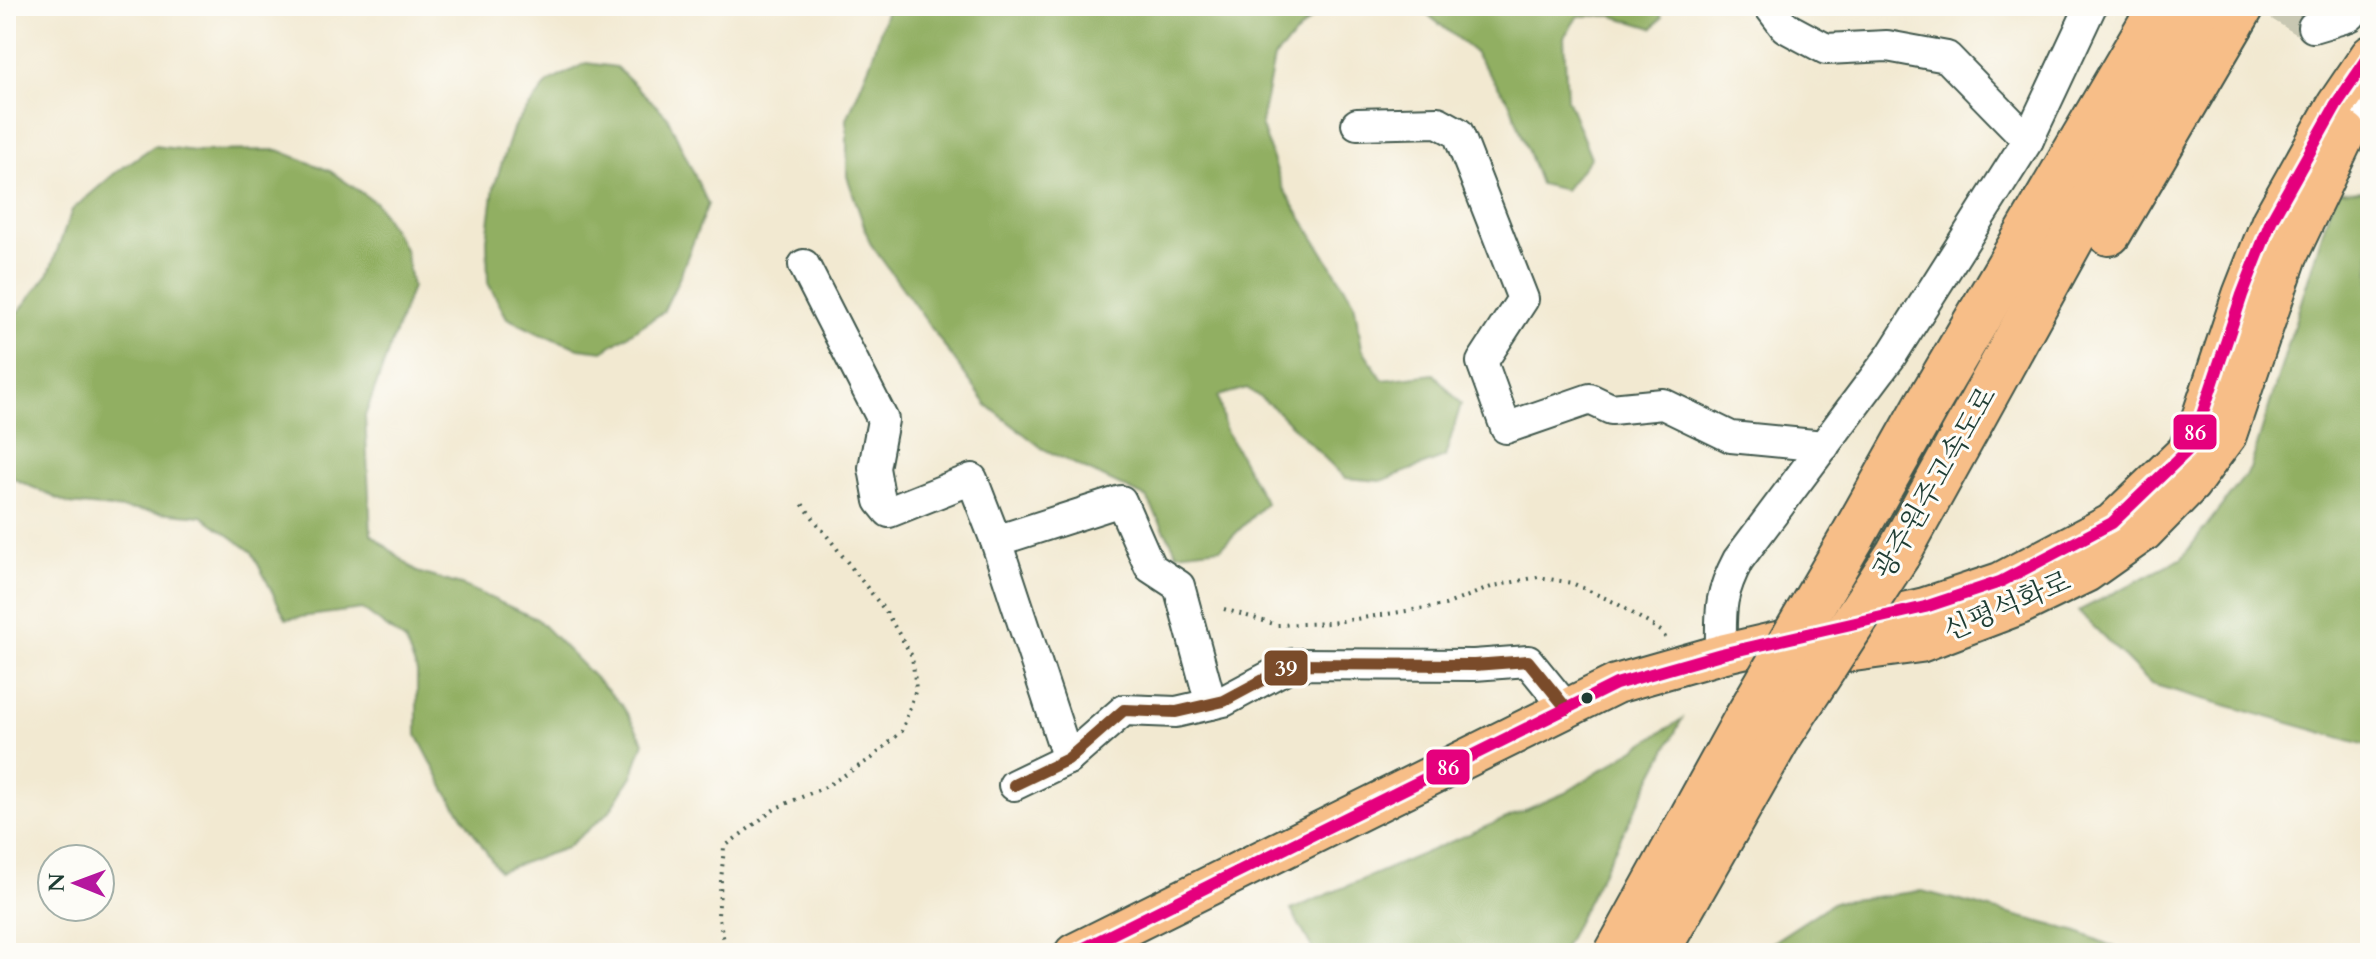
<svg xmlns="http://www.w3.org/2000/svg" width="2376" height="959" font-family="Cardo,'Noto Serif KR',serif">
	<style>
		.forest { fill: #91af62; stroke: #58764b; stroke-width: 2 }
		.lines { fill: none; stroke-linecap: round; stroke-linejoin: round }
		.minor-tunnel { stroke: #c8c7b2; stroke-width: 30; stroke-dasharray: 30 15; stroke-linecap: butt }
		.minor-casing { stroke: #3f574c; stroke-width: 34 }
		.major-casing { stroke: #3f574c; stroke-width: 42 }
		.highway-casing { stroke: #3f574c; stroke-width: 48 }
		.path { stroke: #3f574c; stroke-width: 4; stroke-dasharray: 2 6; stroke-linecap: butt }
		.minor { stroke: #fff; stroke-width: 30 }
		.major { stroke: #f7be88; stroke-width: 38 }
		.highway { stroke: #f7be88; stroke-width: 44 }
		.highway-bridge-casing { stroke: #3f574c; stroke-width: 48; stroke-linecap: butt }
		.highway-bridge { stroke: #f7be88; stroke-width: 44 }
		.bus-1-casing { stroke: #fdfcf7; stroke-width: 18 }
		.bus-2-casing { stroke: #fdfcf7; stroke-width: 18 }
		.bus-1 { stroke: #7a4b2a; stroke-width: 12 }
		.bus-2 { stroke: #e5007d; stroke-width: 12 }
		.bus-dot { fill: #1f3d34; stroke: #fdfcf7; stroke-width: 3 }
		.labels { text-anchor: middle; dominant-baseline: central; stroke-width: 6; stroke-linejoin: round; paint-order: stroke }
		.street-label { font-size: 28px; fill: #1f3d34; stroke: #fdfcf7 }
		.line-badge { stroke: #fdfcf7; stroke-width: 3 }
		.badge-label { font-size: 22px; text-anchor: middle; font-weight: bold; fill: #fff }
	</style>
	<rect width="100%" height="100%" fill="#fdfcf7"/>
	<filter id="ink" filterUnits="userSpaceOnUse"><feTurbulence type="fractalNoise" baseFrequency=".0125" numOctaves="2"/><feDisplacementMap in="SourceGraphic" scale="16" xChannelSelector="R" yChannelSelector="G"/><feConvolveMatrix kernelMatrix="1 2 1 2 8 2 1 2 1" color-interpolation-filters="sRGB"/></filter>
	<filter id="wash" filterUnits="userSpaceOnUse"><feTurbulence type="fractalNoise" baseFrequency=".006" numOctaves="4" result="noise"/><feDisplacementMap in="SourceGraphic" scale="32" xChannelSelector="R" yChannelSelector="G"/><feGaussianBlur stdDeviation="1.8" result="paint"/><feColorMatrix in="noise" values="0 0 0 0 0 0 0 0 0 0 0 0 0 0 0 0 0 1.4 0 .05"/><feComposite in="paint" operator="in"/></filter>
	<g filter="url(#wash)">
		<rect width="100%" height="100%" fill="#f2e9d1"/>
		<g class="forest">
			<polygon points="888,6 1328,6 1318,11 1274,58 1261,124 1283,188 1354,302 1362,348 1383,380 1434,374 1461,404 1445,457 1381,481 1345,478 1273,407 1247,388 1218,396 1225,429 1266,503 1221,548 1177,553 1147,498 1043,449 987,405 870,243 847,176 847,119 871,61"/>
			<polygon points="1417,6 1657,6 1662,17 1653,28 1613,16 1578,16 1564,37 1567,99 1591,157 1565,190 1540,184 1510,103 1473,51"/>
			<polygon points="586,63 616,67 667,116 708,204 677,283 663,312 603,351 579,348 540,334 507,318 488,283 487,239 494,187 514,126 549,82"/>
			<polygon points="154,146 195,151 278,150 330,171 376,203 405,249 412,287 365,416 371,534 417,572 464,586 537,619 622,705 644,742 632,776 609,812 566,848 499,871 446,791 417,735 417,672 405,641 362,609 286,619 252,552 202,516 69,504 6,475 6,328 49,273 72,210 115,173"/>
			<polygon points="2370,190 2370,746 2151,684 2078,611 2181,559 2250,469 2335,191"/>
			<polygon points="1682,719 1561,953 1315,953 1291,910 1565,793"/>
			<polygon points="1922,891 2078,932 2128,953 1767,953 1773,942 1834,902"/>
		</g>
	</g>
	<g filter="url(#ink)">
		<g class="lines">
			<polyline class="minor-tunnel" points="2279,6 2313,27"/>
			<defs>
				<g id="minor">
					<polyline points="1769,6 1785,27 1826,49 1887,46 1947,57 2028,140"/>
					<polyline points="2313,27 2350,16 2358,6"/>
					<polyline points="2355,115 2370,121"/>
					<polyline points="1357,124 1438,122 1458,133 1523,299 1482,362 1506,428 1590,399 1611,409 1663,404 1731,437 1824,446"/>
					<polyline points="804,265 883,420 874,468 880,501 889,512 972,479 996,541 1068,759"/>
					<polyline points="996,541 1121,501 1150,567 1179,586 1211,704"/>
					<path d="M 1721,654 C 1721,612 1718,598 1738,560 L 1891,356 L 2028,140 L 2091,6"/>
					<polyline points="1014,785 1068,759 1124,710 1176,712 1224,701 1293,664 1474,665 1528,661 1567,709"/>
				</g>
				<g id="major">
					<polyline points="1809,658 1920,643 2020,605 2086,573 2144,532 2191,484 2227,435 2288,256 2347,132"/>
					<polyline points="1074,953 1616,684 1721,654 1925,607 2000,582 2112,523 2187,451 2202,415 2242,295 2271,221 2336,105 2370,55"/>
				</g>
				<g id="highway">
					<polyline points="2109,233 2242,6"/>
					<polyline points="1853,536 1925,408 2161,6"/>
					<polyline points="1898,554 2200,6"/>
					<polyline points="1617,953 1745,721"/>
					<polyline points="1656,953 1778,738"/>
				</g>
			</defs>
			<use href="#minor" class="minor-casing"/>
			<use href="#major" class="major-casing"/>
			<use href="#highway" class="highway-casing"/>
			<g class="path">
				<polyline points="1224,609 1277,625 1330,623 1445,605 1494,586 1538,577 1572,583 1616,603 1661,631 1667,640"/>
				<polyline points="727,953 718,915 724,847 776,808 825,787 872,758 902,731 916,689 912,656 886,612 800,501"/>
			</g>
			<use href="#minor" class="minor"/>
			<use href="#major" class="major"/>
			<use href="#highway" class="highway"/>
			<defs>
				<g id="highway-bridge">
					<polyline points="1745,721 1853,536"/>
					<polyline points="1778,738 1898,554"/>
				</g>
			</defs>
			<use href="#highway-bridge" class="highway-bridge-casing"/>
			<use href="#highway-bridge" class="highway-bridge"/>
			<defs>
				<polyline id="bus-1" points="1014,785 1068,759 1124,710 1176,712 1224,701 1293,664 1474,665 1528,661 1567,709"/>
				<polyline id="bus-2" points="1074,953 1616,684 1721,654 1925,607 2000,582 2112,523 2187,451 2202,415 2242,295 2271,221 2336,105 2370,55"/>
			</defs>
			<use href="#bus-1" class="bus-1-casing"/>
			<use href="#bus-2" class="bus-2-casing"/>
			<use href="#bus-1" class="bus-1"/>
			<use href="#bus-2" class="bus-2"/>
		</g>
	</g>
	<circle class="bus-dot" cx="1587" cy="698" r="7"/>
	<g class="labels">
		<g class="street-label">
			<text transform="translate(1935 483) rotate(-60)">광주원주고속도로</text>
			<text transform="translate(2007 606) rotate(-23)">신평석화로</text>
		</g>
	</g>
	<g class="line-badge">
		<rect x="2172" y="413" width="46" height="38" rx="8" fill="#e5007d"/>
		<rect x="1263" y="649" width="46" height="38" rx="8" fill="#7a4b2a"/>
		<rect x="1425" y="748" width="46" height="38" rx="8" fill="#e5007d"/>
	</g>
	<g class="badge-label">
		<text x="2195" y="440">86</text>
		<text x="1286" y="676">39</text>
		<text x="1448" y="775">86</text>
	</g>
	<rect width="2376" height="959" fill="none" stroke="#fdfcf7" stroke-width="32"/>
	<g transform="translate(76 883) rotate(271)"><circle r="38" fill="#fdfcf7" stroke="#a4b0a9" stroke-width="2"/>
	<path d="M0-6L14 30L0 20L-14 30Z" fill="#b5179e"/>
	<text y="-12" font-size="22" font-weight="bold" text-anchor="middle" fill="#1f3d34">N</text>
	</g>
</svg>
